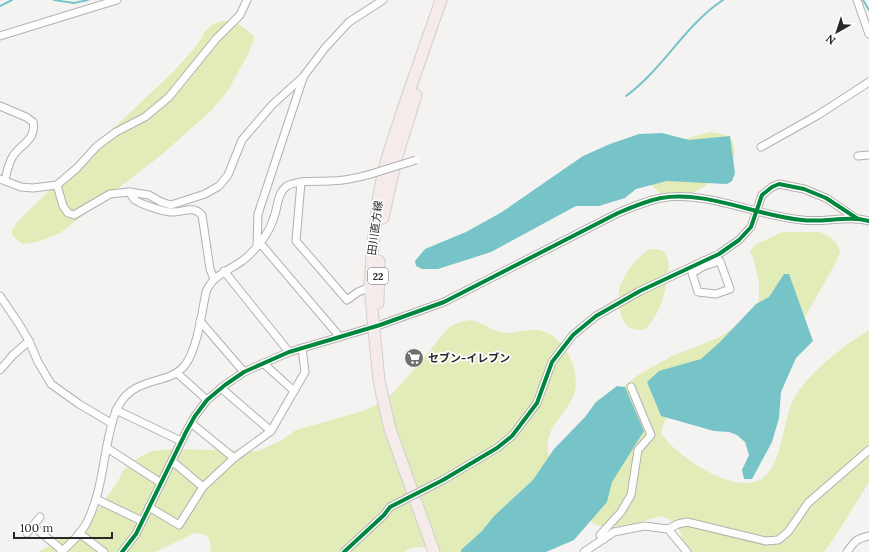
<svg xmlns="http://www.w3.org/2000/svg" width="869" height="552" font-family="Lora,'Noto Sans JP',serif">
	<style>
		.green { fill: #e2ecb8 }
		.water { fill: #76c4c8 }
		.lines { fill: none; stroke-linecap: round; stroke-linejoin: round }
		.stream { stroke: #76c4c8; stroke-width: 2 }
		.minor-casing { stroke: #b2b1af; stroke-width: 9 }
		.primary-casing { stroke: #d0d0cf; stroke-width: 13 }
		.minor { stroke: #fefdfd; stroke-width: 7 }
		.primary { stroke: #f5ebea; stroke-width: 11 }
		.minor-bridge-casing { stroke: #b2b1af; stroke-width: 9; stroke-linecap: butt }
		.minor-bridge { stroke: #fefdfd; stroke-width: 7 }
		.cycleway-casing { stroke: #fff; stroke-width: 6 }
		.cycleway { stroke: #00873e; stroke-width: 4 }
		.labels { text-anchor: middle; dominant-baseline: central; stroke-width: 3.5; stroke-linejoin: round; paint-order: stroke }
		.shield { fill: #fff; stroke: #696868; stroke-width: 1 }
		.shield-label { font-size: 10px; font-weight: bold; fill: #292827 }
		.street-label { font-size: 11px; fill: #292827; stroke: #fff }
		.poi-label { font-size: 11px; font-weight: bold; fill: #292827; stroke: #fff; text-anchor: start }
	</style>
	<rect width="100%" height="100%" fill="#f5f3f1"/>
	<g class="green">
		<path d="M 221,21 C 236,21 242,25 254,36 L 254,40 L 247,56 L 227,92 L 211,111 L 160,156 L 60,233 C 52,236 29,247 22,243 C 18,242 15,237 12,235 L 12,230 L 18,221 L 98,143 L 173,72 L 193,50 L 201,39 L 205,31 L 213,24 Z"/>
		<path d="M 710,132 L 722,134 L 732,139 C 733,144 736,153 734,157 C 733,162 728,166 724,169 C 711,183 692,198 671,197 C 659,196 651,185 645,176 L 662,148 L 684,139 Z"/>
		<path d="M 782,232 L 820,232 L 830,237 L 838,245 L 840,252 L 835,264 L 797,331 L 669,414 L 662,427 L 661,433 C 675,456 740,500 765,476 C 783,458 782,427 791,405 C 802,377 844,345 869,330 L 869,482 L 836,535 L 824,552 L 685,552 C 680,534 683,524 661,516 C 646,520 606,533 593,523 C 590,521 588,516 586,512 L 622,388 L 638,375 L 672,356 L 701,345 L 720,337 L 731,329 L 743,325 L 754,313 L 759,299 L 759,283 L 754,261 L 750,251 L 755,245 Z"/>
		<path d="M 651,249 C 655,249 659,249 663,251 C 676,261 663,301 657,313 C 654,319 649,324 646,329 C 625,333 620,319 619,301 C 619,297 618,293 619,289 C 624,274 637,255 651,249 Z"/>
		<path d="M 469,320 C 482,321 492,332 506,333 C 519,333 532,327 545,332 C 567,340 581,372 574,394 C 568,412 550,423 548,442 C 546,454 552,466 556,478 L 520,552 L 433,552 C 422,545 414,546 404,552 L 210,552 C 212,545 210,540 206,535 L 195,533 L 155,552 L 38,552 L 61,539 L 82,532 L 117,483 L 123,471 L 138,458 L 152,451 L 174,449 L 258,451 L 282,440 L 296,430 L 363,411 L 385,400 L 394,392 L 416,367 L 449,327 L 457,323 Z"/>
	</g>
	<g class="water">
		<polygon points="662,133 689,140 730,136 735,173 732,181 727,184 667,181 636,189 625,198 599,206 576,206 491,252 438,269 422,269 416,266 415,261 425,249 466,232 502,212 583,156 610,144 639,134"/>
		<polygon points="784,274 789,274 813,341 796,358 781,392 779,418 772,442 752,479 744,479 742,470 749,455 745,442 737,435 729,432 714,431 661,416 647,382 659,371 701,359 720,342 756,304 769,297"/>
		<polygon points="617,386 625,387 644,431 612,482 607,502 574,540 546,552 461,552 461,550 482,531 494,516 533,480 554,449 585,417 596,402"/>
	</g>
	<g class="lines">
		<g class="stream">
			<polyline points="54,0 74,3 88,0"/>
			<polyline points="863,0 869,10"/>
			<polyline points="0,6 12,0"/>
			<path d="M 626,96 C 663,69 685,25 723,0"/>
		</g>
		<defs>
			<g id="minor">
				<polyline points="857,0 869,34"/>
				<polyline points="0,36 117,0"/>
				<path d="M 0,106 L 26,117 L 33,122 C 37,139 21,144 13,156 C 8,164 7,172 5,180"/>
				<polyline points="761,147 818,115 869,82"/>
				<polyline points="858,156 869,155"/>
				<polyline points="0,179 21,187 33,188 57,185 77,168 97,146 116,132 145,117 169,97 216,39 240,15 247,0"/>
				<polyline points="301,182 296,241 347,300 358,292 370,287"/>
				<polyline points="57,185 63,206 68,213 74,215 110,194 129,192 149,195 161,202 171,205 205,194 219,186 228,175 242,140 272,105 303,77 325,48 349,22 383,0"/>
				<path d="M 129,192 C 131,194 133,198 135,200 C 140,204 167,213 173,212 C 186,212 192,205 202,215 L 210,269 L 214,279"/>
				<polyline points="260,243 340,337"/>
				<polyline points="257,246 258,214 303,78"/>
				<polyline points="703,261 704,266 692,273 698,292 716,294 730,289 720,261 704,266"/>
				<polyline points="224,271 289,352"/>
				<polyline points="0,296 19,324 29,341 38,362 51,384 79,404 111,423"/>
				<polyline points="200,321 244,372"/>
				<polyline points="263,363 294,391"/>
				<polyline points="0,370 13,355 29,341"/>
				<polyline points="177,373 207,400"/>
				<polyline points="221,388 271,431 234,458"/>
				<polyline points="116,410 181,441"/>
				<polyline points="271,431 305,372 302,348"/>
				<polyline points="107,448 161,483"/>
				<polyline points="172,461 203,487"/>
				<polyline points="443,480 497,448 512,436 537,403 552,362 573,335 596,316 640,291 719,254 739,240 751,227 762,195 772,187 779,184 804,189 826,198 857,219"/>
				<polyline points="96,499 142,521"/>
				<polyline points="149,507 179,525 203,487 234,458 191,423"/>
				<polyline points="33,526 63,551"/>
				<polyline points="668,529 687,552"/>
				<polyline points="27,533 40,517"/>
				<polyline points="79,533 104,552"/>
				<polyline points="604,539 600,535 621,512 631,495 638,450 651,435 631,387"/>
				<path d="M 61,552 C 70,544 82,533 87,522 C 99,498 102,472 107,445 C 110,432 112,417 119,405 C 136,375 169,386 185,365 C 197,350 202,312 206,292 C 213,275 228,271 242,261 C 251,255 257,247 263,239 C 268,232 272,224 274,217 C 278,207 277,193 287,186 C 297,180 317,182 329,181 C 343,181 357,178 371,174"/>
				<path d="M 122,552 L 136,534 L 186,432 L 195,416 L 207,400 L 225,385 L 244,372 L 289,352 L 380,325 L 444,302 L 618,213 C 632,207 646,201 661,198 C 706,190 757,216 802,220 C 824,223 848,215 869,221"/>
				<polyline points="344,552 384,515 390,507"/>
				<polyline points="584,552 614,532 644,526 668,529 678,524 687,522 766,541 778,540 788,532 808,503 869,450"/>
				<path d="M 847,552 C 855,541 856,539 869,536"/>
			</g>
			<g id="primary">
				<polyline points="383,218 396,159 416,95"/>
				<polyline points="378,303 379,261"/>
				<polyline points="434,552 390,429 379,381 370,287 372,254 379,193 386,162 402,112 441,0"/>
			</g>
		</defs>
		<use href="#minor" class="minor-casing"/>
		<use href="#primary" class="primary-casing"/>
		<use href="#minor" class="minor"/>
		<use href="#primary" class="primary"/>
		<defs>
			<g id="minor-bridge">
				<polyline points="371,174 416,160"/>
				<polyline points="390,507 443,480"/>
			</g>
		</defs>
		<use href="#minor-bridge" class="minor-bridge-casing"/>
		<use href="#minor-bridge" class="minor-bridge"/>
		<defs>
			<g id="cycleway">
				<path d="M 122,552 L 136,534 L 186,432 L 195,416 L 207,400 L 225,385 L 244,372 L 289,352 L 380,325 L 444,302 L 618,213 C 632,207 646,201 661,198 C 706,190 757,216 802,220 C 824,223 848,215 869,221"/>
				<polyline points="344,552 384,515 390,507 443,480 497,448 512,436 537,403 552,362 573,335 596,316 640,291 719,254 739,240 751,227 762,195 772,187 779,184 804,189 826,198 858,219"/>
			</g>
		</defs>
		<use href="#cycleway" class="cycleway-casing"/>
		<use href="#cycleway" class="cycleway"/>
	</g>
	<defs>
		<symbol id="supermarket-disc" viewBox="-11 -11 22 22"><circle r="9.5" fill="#706f6e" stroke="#fff"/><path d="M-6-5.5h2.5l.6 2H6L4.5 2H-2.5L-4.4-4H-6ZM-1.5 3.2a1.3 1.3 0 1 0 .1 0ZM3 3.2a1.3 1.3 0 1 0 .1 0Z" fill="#fff"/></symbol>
	</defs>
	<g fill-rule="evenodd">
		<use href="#supermarket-disc" x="403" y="347" width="22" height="22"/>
	</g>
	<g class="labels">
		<rect class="shield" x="368" y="268" width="20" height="16" rx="3"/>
		<g class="shield-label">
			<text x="378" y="276">22</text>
		</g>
		<g class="street-label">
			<text transform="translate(375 228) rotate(-83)">田川直方線</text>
		</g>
		<g class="poi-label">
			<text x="428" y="358">セブン-イレブン</text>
		</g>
	</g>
	<g transform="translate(837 32) rotate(219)" stroke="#ffffff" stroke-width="3" paint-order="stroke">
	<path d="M0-3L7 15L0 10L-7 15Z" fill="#292827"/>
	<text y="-6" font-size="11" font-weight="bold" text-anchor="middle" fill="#292827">N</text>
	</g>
	<path d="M14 532v6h98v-6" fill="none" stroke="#292827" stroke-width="2"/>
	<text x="20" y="532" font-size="12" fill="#292827" stroke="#ffffff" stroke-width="3" paint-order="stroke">100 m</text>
</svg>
